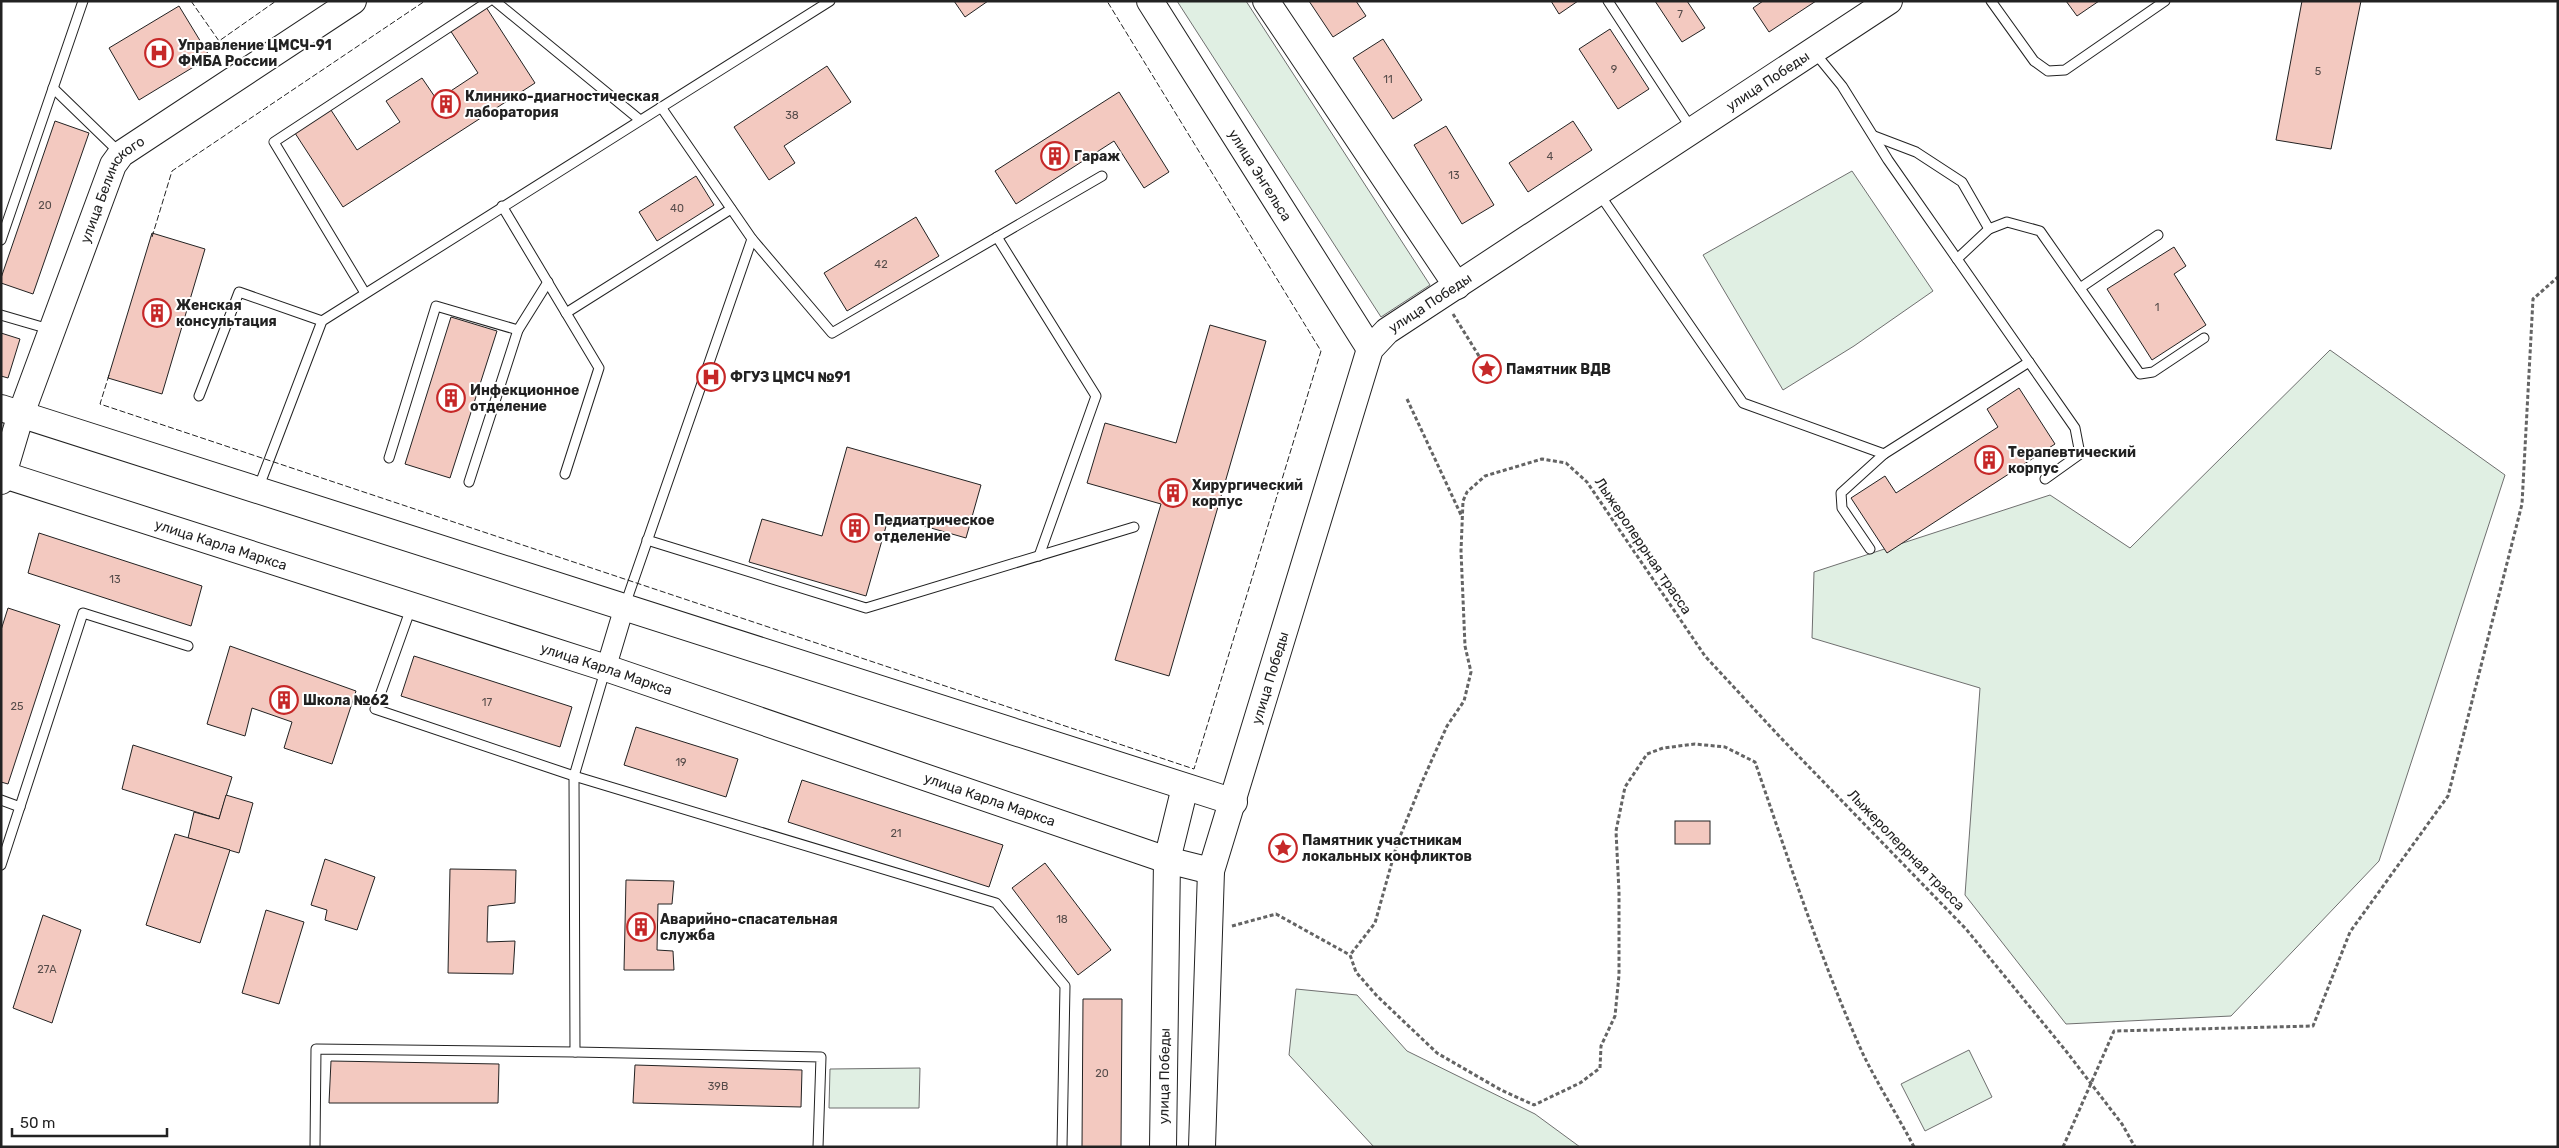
<svg xmlns="http://www.w3.org/2000/svg" width="2559" height="1148" font-family="Rubik,sans-serif">
	<style>
		.green { fill: #e0efe3; stroke: #6f6f6f }
		.building { fill: #f3c9c0; stroke: #222 }
		.lines { fill: none; stroke-linecap: round; stroke-linejoin: round }
		.lane-casing { stroke: #222; stroke-width: 11 }
		.street-casing { stroke: #222; stroke-width: 21 }
		.secondary-casing { stroke: #222; stroke-width: 28 }
		.path { stroke: #646464; stroke-width: 3; stroke-dasharray: 4 2.5; stroke-linecap: butt }
		.lane { stroke: #fff; stroke-width: 9 }
		.street { stroke: #fff; stroke-width: 19 }
		.secondary { stroke: #fff; stroke-width: 26 }
		.fence { stroke: #222; stroke-width: 1; stroke-dasharray: 6 2.5; stroke-linecap: butt }
		.labels { text-anchor: middle; dominant-baseline: central; stroke-width: 4; stroke-linejoin: round; paint-order: stroke }
		.number-label { font-size: 11px; fill: #564c4a }
		.poi-label { font-size: 14px; font-weight: bold; fill: #222; stroke: #fff; text-anchor: start }
		.street-label { font-size: 14px; fill: #222; stroke: #fff }
	</style>
	<rect width="100%" height="100%" fill="#fff"/>
	<g class="green">
		<polygon points="1177,1 1246,1 1430,285 1381,317"/>
		<polygon points="1852,171 1933,291 1854,346 1783,390 1703,255"/>
		<polygon points="2330,350 2505,475 2379,861 2231,1016 2066,1024 1965,895 1980,688 1812,638 1814,572 2050,495 2130,548"/>
		<polygon points="1296,989 1357,995 1407,1051 1535,1114 1580,1147 1374,1147 1289,1055"/>
		<polygon points="1969,1050 1992,1097 1925,1131 1901,1084"/>
		<polygon points="920,1068 919,1108 829,1108 830,1069"/>
	</g>
	<g class="building">
		<polygon points="954,1 988,1 965,17"/>
		<polygon points="1309,1 1356,1 1366,16 1333,37"/>
		<polygon points="1551,1 1578,1 1559,14"/>
		<polygon points="1655,1 1687,1 1705,28 1682,42"/>
		<polygon points="1763,1 1816,1 1769,32 1753,8"/>
		<polygon points="2066,1 2099,1 2077,16"/>
		<polygon points="2302,1 2361,1 2331,149 2276,140"/>
		<polygon points="179,6 210,57 139,100 109,48"/>
		<polygon points="486,7 535,83 343,207 293,130 329,107 357,150 400,122 386,101 422,78 437,100 478,73 450,30"/>
		<polygon points="1610,29 1649,89 1618,109 1579,49"/>
		<polygon points="1383,39 1422,100 1393,119 1353,58"/>
		<polygon points="827,66 851,102 784,146 795,163 769,180 734,127"/>
		<polygon points="1119,92 1169,172 1144,188 1114,141 1016,204 995,171"/>
		<polygon points="55,121 89,133 33,294 1,283 1,278"/>
		<polygon points="1573,121 1592,150 1528,192 1509,163"/>
		<polygon points="1446,126 1494,205 1462,224 1414,145"/>
		<polygon points="696,176 714,205 657,241 639,212"/>
		<polygon points="916,217 939,256 847,311 824,273"/>
		<polygon points="152,233 205,249 162,394 108,378"/>
		<polygon points="2174,247 2186,266 2174,274 2206,325 2152,360 2107,289"/>
		<polygon points="451,317 497,331 450,478 405,464"/>
		<polygon points="1210,325 1266,341 1169,676 1115,660 1161,504 1087,483 1105,423 1176,443"/>
		<polygon points="1,333 20,339 8,378 1,376"/>
		<polygon points="2019,388 2055,444 1887,553 1851,498 1885,476 1896,493 1998,427 1987,409"/>
		<polygon points="847,447 981,485 966,538 889,516 866,596 749,562 762,519 822,536"/>
		<polygon points="39,533 202,586 191,626 28,573"/>
		<polygon points="8,608 60,625 8,784 1,782 1,630"/>
		<polygon points="230,646 356,691 332,764 284,748 292,722 252,708 245,736 207,724"/>
		<polygon points="414,656 572,707 560,747 401,696"/>
		<polygon points="636,727 738,759 726,797 624,765"/>
		<polygon points="133,745 232,777 219,819 122,789"/>
		<polygon points="802,780 1003,845 989,887 788,822"/>
		<polygon points="226,795 253,803 239,853 188,838 194,812 219,819"/>
		<rect x="1675" y="821" width="35" height="23"/>
		<polygon points="175,834 230,850 200,943 146,925"/>
		<polygon points="325,859 375,877 357,930 325,920 327,910 311,905"/>
		<polygon points="1045,863 1111,950 1078,975 1012,888"/>
		<polygon points="450,869 516,870 515,903 488,906 487,942 515,941 513,974 448,973"/>
		<polygon points="626,880 674,881 672,904 658,904 657,950 673,951 674,970 624,970"/>
		<polygon points="266,910 304,922 279,1004 242,993"/>
		<polygon points="43,915 81,930 52,1023 13,1008"/>
		<polygon points="1083,999 1122,999 1121,1147 1082,1147"/>
		<polygon points="331,1061 499,1064 498,1103 329,1103"/>
		<polygon points="635,1065 802,1070 801,1107 633,1103"/>
	</g>
	<g class="lines">
		<defs>
			<g id="lane">
				<polyline points="495,1 640,120"/>
				<polyline points="1608,1 1691,128"/>
				<polyline points="1991,1 2034,61 2048,71 2065,70 2165,1"/>
				<polyline points="1815,53 1842,86 1888,160 2075,428 2080,454 2045,479"/>
				<polyline points="53,88 119,152"/>
				<polyline points="1874,136 1916,152 1962,182 1989,229 2007,222 2040,231 2140,374 2153,372 2204,338"/>
				<polyline points="1600,195 1743,403 1884,454 2029,362"/>
				<polyline points="502,206 599,368 565,474"/>
				<polyline points="997,237 1096,396 1039,556"/>
				<polyline points="752,239 832,333 1102,176"/>
				<polyline points="1,240 83,1"/>
				<polyline points="1957,259 1989,229"/>
				<polyline points="2080,288 2158,235"/>
				<polyline points="365,293 274,142 489,1"/>
				<polyline points="566,313 731,209"/>
				<polyline points="1,315 49,329"/>
				<polyline points="518,330 548,282"/>
				<polyline points="199,396 239,292 322,321"/>
				<polyline points="389,458 436,306 518,330 469,482"/>
				<polyline points="258,489 322,321 830,1"/>
				<polyline points="647,540 866,608 1134,527"/>
				<polyline points="1870,549 1842,508 1841,493 1884,454"/>
				<polyline points="625,605 752,239 661,107"/>
				<polyline points="411,608 375,709 574,776 996,903 1065,986 1062,1147"/>
				<polyline points="1,800 20,807"/>
				<polyline points="1,865 83,613 188,646"/>
				<polyline points="575,1052 821,1057 818,1147"/>
				<polyline points="315,1147 316,1049 575,1052 574,776 605,671"/>
			</g>
			<polyline id="street" points="606,668 624,608"/>
			<g id="secondary">
				<path id="s1" d="M 1150,1 L 1370,349"/>
				<polyline points="1266,1 1457,286"/>
				<polyline points="1,408 1234,802"/>
				<path id="s2" d="M 1,474 L 606,668 L 1167,860 L 1211,871"/>
				<path id="s3" d="M 1,481 L 21,414 L 113,165 L 121,154 L 353,1"/>
				<path id="s4" d="M 1163,1147 L 1167,860 L 1185,787"/>
				<path id="s5" d="M 1202,1147 L 1211,871 L 1370,349 L 1387,331 L 1889,1"/>
			</g>
		</defs>
		<use href="#lane" class="lane-casing"/>
		<use href="#street" class="street-casing"/>
		<use href="#secondary" class="secondary-casing"/>
		<g class="path">
			<polyline points="1453,314 1487,369"/>
			<polyline points="1407,399 1462,517"/>
			<polyline points="1232,926 1276,914 1350,955"/>
			<path d="M 1914,1147 C 1898,1116 1878,1085 1863,1054 C 1820,959 1789,860 1755,762 L 1725,747 L 1695,744 L 1663,748 L 1647,754 L 1625,787 L 1616,831 L 1619,892 L 1619,975 L 1615,1016 L 1601,1046 L 1600,1068 L 1580,1083 L 1534,1105 L 1501,1090 L 1437,1053 L 1377,996 L 1356,972 L 1350,955 L 1375,923 L 1397,844 L 1422,782 L 1447,726 L 1464,701 L 1471,672 L 1465,646 L 1461,551 L 1463,501 L 1467,492 L 1485,476 L 1542,459 L 1566,463 L 1587,482 L 1705,656 L 1780,737 L 1966,929 L 2066,1051 L 2122,1124 L 2135,1147"/>
			<polyline points="2063,1147 2114,1031 2313,1026 2350,932 2448,796 2522,504 2533,299 2558,277"/>
		</g>
		<use href="#lane" class="lane"/>
		<use href="#street" class="street"/>
		<use href="#secondary" class="secondary"/>
		<g class="fence">
			<polyline points="191,1 219,41 276,1"/>
			<polyline points="152,237 172,171 425,1"/>
			<polyline points="109,375 100,404 1194,769 1321,351 1107,1"/>
		</g>
	</g>
	<defs>
		<symbol id="hospital-ring" viewBox="-11 -11 22 22"><circle r="9.5" fill="#fff" stroke="#c62828" stroke-width="1.5"/><path d="M-5-5h3v3.5h4V-5h3V5h-3V1.5h-4V5h-3Z" fill="#c62828"/></symbol>
		<symbol id="building-ring" viewBox="-11 -11 22 22"><circle r="9.5" fill="#fff" stroke="#c62828" stroke-width="1.5"/><path d="M-4-6H4V6H1V3H-1V6H-4ZM-2.5-4.3h1.7v1.8h-1.7ZM.8-4.3h1.7v1.8H.8ZM-2.5-1h1.7V.8h-1.7ZM.8-1h1.7V.8H.8Z" fill="#c62828"/></symbol>
		<symbol id="sight-ring" viewBox="-11 -11 22 22"><circle r="9.5" fill="#fff" stroke="#c62828" stroke-width="1.5"/><path d="M0-6L1.8-2.2L6-1.7L2.9 1.2L3.7 5.4L0 3.3L-3.7 5.4L-2.9 1.2L-6-1.7L-1.8-2.2Z" fill="#c62828"/></symbol>
	</defs>
	<g fill-rule="evenodd">
		<use href="#hospital-ring" x="143" y="37" width="32" height="32"/>
		<use href="#building-ring" x="430" y="88" width="32" height="32"/>
		<use href="#building-ring" x="1039" y="140" width="32" height="32"/>
		<use href="#building-ring" x="141" y="297" width="32" height="32"/>
		<use href="#sight-ring" x="1471" y="353" width="32" height="32"/>
		<use href="#hospital-ring" x="695" y="361" width="32" height="32"/>
		<use href="#building-ring" x="435" y="382" width="32" height="32"/>
		<use href="#building-ring" x="1973" y="444" width="32" height="32"/>
		<use href="#building-ring" x="1157" y="477" width="32" height="32"/>
		<use href="#building-ring" x="839" y="512" width="32" height="32"/>
		<use href="#building-ring" x="268" y="684" width="32" height="32"/>
		<use href="#sight-ring" x="1267" y="832" width="32" height="32"/>
		<use href="#building-ring" x="625" y="911" width="32" height="32"/>
	</g>
	<g class="labels">
		<g class="number-label">
			<text x="1680" y="14">7</text>
			<text x="1614" y="69">9</text>
			<text x="2318" y="71">5</text>
			<text x="1388" y="79">11</text>
			<text x="792" y="115">38</text>
			<text x="1550" y="156">4</text>
			<text x="1454" y="175">13</text>
			<text x="45" y="205">20</text>
			<text x="677" y="208">40</text>
			<text x="881" y="264">42</text>
			<text x="2157" y="307">1</text>
			<text x="115" y="579">13</text>
			<text x="487" y="702">17</text>
			<text x="17" y="706">25</text>
			<text x="681" y="762">19</text>
			<text x="896" y="833">21</text>
			<text x="1062" y="919">18</text>
			<text x="47" y="969">27А</text>
			<text x="1102" y="1073">20</text>
			<text x="718" y="1086">39В</text>
		</g>
		<g class="poi-label">
			<text x="178" y="45">Управление ЦМСЧ-91<tspan x="178" dy="16">ФМБА России</tspan></text>
			<text x="465" y="96">Клинико-диагностическая<tspan x="465" dy="16">лаборатория</tspan></text>
			<text x="1074" y="156">Гараж</text>
			<text x="176" y="305">Женская<tspan x="176" dy="16">консультация</tspan></text>
			<text x="1506" y="369">Памятник ВДВ</text>
			<text x="730" y="377">ФГУЗ ЦМСЧ №91</text>
			<text x="470" y="390">Инфекционное<tspan x="470" dy="16">отделение</tspan></text>
			<text x="2008" y="452">Терапевтический<tspan x="2008" dy="16">корпус</tspan></text>
			<text x="1192" y="485">Хирургический<tspan x="1192" dy="16">корпус</tspan></text>
			<text x="874" y="520">Педиатрическое<tspan x="874" dy="16">отделение</tspan></text>
			<text x="303" y="700">Школа №62</text>
			<text x="1302" y="840">Памятник участникам<tspan x="1302" dy="16">локальных конфликтов</tspan></text>
			<text x="660" y="919">Аварийно-спасательная<tspan x="660" dy="16">служба</tspan></text>
		</g>
		<g class="street-label">
			<text stroke="none"><textPath href="#s5" startOffset="1302">улица Победы</textPath></text>
			<text stroke="none"><textPath href="#s1" startOffset="206">улица Энгельса</textPath></text>
			<text stroke="none"><textPath href="#s3" startOffset="314">улица Белинского</textPath></text>
			<text stroke="none"><textPath href="#s5" startOffset="898">улица Победы</textPath></text>
			<text stroke="none"><textPath href="#s2" startOffset="231">улица Карла Маркса</textPath></text>
			<text transform="translate(1643 546) rotate(56)">Лыжеролеррная трасса</text>
			<text stroke="none"><textPath href="#s2" startOffset="636">улица Карла Маркса</textPath></text>
			<text stroke="none"><textPath href="#s5" startOffset="478">улица Победы</textPath></text>
			<text stroke="none"><textPath href="#s2" startOffset="1041">улица Карла Маркса</textPath></text>
			<text transform="translate(1906 850) rotate(46)">Лыжеролеррная трасса</text>
			<text stroke="none"><textPath href="#s4" startOffset="71">улица Победы</textPath></text>
		</g>
	</g>
	<rect width="2559" height="1148" fill="none" stroke="#222222" stroke-width="5"/>
	<path d="M12 1128v8h155v-8" fill="none" stroke="#222222" stroke-width="2.5"/>
	<text x="20" y="1128" font-size="15" fill="#222222" stroke="#ffffff" stroke-width="4" paint-order="stroke">50 m</text>
</svg>
